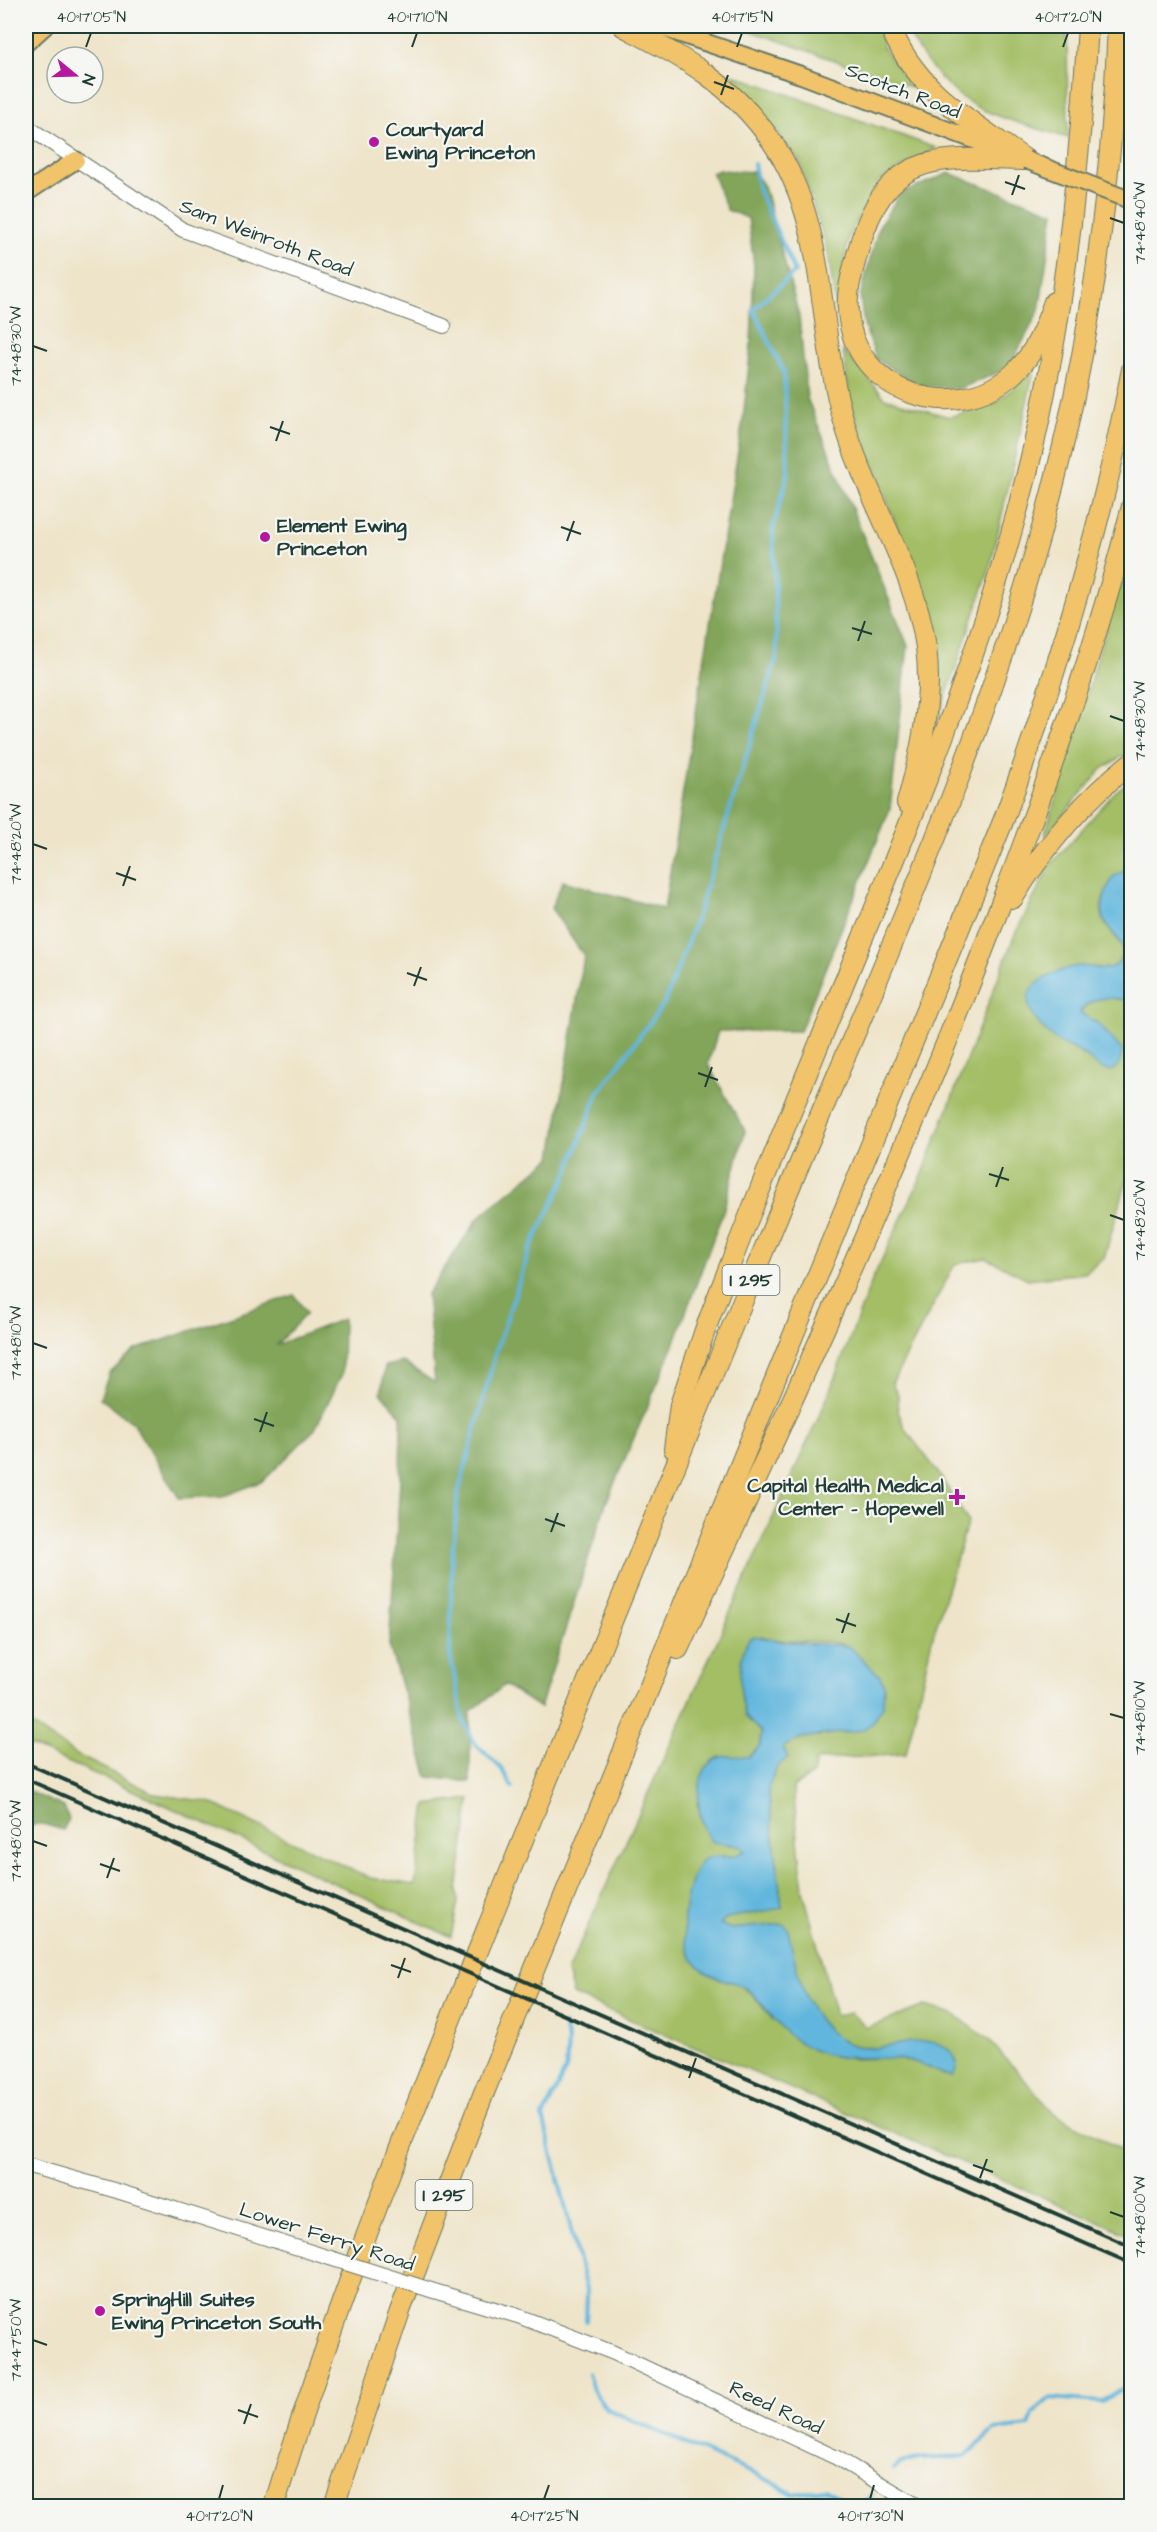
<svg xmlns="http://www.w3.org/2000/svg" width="1157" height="2532" font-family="'Architects Daughter',sans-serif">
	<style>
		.green { fill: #a3be65; stroke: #617e4c; stroke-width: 1.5; fill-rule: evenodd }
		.forest { fill: #82a55a; stroke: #507147; stroke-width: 1.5 }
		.water { fill: #60b6dd; stroke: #407a88; stroke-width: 1.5 }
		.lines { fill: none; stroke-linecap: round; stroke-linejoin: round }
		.stream { stroke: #60b6dd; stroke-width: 4 }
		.minor-casing { stroke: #677768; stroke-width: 16 }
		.major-casing { stroke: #677768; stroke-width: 20 }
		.highway-casing { stroke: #677768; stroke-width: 22 }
		.minor { stroke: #fff; stroke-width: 14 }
		.major { stroke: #f1c36a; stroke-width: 16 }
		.highway { stroke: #f1c36a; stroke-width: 20 }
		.rail { stroke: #1f3d34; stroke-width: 4 }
		.minor-bridge-casing { stroke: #677768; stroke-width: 16; stroke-linecap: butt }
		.major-bridge-casing { stroke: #677768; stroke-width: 20; stroke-linecap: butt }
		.minor-bridge { stroke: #fff; stroke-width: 14 }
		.major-bridge { stroke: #f1c36a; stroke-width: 16 }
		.ticks { fill: none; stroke: #1f3d34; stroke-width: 2 }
		.poi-dot { fill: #b5179e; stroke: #f6f6f2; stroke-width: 2 }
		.labels { text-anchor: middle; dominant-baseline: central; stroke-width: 4.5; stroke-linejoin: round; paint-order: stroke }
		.shield { fill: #f6f6f2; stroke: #60746d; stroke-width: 1.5 }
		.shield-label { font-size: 18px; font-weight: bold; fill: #1f3d34 }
		.street-label { font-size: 20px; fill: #1f3d34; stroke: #f6f6f2 }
		.poi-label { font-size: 20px; font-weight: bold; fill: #1f3d34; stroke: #f6f6f2; text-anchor: start }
		.neatline { fill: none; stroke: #1f3d34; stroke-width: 2 }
		.ticks-label { font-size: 15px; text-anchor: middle; fill: #1f3d34 }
	</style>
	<rect width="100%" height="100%" fill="#f6f6f2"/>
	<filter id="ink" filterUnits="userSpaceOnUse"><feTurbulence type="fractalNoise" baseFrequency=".0167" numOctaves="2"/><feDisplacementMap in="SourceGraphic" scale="12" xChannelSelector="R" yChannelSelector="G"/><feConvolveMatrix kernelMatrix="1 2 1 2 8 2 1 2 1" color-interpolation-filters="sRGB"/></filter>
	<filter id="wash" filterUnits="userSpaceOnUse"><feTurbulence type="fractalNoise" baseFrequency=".008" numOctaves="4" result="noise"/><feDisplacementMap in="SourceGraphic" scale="24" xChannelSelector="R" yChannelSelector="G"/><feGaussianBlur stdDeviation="1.35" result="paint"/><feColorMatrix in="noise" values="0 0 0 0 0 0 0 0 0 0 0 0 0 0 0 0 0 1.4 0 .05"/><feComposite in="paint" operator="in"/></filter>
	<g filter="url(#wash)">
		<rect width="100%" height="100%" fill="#eee4c9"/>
		<g class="green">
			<polygon points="737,26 879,26 883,48 911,87"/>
			<path d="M 904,26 L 1067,26 L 1068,138 C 1039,129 1008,121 981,109 C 948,94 920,56 904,26 Z"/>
			<polygon points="732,74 936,148 879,181 849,235 836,312 828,252 799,160"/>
			<polygon points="843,350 885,398 949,417 994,404 1034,371 990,568 937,723 932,619 851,406"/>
			<polygon points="1131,545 1131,751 1102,769 1044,837"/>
			<path d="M 1131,780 L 1131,867 C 1114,875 1097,898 1103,918 C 1108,937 1135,942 1115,967 C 1099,970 1085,965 1069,968 L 1074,1049 L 1091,1060 L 1099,1024 L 1079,1012 C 1093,994 1111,997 1131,1001 L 1131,1167 L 1104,1258 L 1085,1273 L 1028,1279 L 986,1258 L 955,1264 L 892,1383 L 898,1395 L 898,1411 L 905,1429 L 937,1471 L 968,1521 L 932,1639 L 906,1754 L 816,1760 L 813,1774 L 793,1787 L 803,1890 L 836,2016 L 851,2013 L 867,2028 L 925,2006 L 954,2014 L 989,2040 L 1055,2114 L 1131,2155 L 1131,2235 L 573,1995 L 567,1972 L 825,1403 L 873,1278 L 923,1173 L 1015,934 L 1052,863 L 1116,791 ZM 761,1636 C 788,1645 815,1638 842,1644 C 849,1645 853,1650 857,1655 L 862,1730 L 801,1738 L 782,1747 L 785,1760 L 777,1766 L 768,1788 L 782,1908 L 726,1918 L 720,1924 L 731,1929 L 781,1924 C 795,1968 806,2040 863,2047 C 876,2049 888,2047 900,2045 C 915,2044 932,2047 947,2048 L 957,2062 L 953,2075 L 944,2075 L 913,2061 L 896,2058 L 850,2059 L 773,2020 L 752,1994 L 738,1984 L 684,1915 C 688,1893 692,1873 707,1857 L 734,1856 L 745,1851 L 740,1846 L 725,1844 L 697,1805 L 702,1778 L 720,1757 L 748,1757 L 760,1745 L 761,1732 L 757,1728 Z"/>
			<polygon points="26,1721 77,1755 155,1794 209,1802 370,1878 415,1885 426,1805 470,1799 457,1891 458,1902 451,1937 148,1797 26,1744"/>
		</g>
		<g class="forest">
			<polygon points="719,170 754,172 764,186 799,316 807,398 908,646 890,809 800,1031 718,1031 708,1064 745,1131 723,1212 673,1347 606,1503 540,1708 505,1685 470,1712 470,1782 428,1777 389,1645 400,1481 401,1416 381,1393 385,1366 403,1362 435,1383 427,1294 479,1217 552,1157 584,956 551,908 563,881 664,909 743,420 751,345 754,266 748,218 727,210 712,173"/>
			<polygon points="949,173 1054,212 1039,311 1009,368 959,389 918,385 876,359 864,325 860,297 879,226 900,194"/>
			<polygon points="294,1295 307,1313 276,1345 343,1319 342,1374 315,1429 263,1481 224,1496 179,1498 133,1423 100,1398 109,1374 135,1350"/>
			<path d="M 26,1790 L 64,1807 L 69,1819 L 63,1830 C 50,1826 36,1819 26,1830 Z"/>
		</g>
		<g class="water">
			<path d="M 1131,867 L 1131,1001 C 1111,997 1093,994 1080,1012 L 1099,1024 L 1122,1050 C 1122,1060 1119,1065 1112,1071 C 1097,1071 1093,1060 1081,1053 C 1075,1049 1067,1047 1060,1043 C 1047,1035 1021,1009 1030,992 C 1037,979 1063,968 1078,966 C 1091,965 1111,976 1120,960 C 1131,941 1105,932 1103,916 C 1100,903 1107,888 1113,877 Z"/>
			<path d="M 755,1636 L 784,1642 L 849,1646 L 880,1676 L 884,1685 L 883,1706 L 871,1724 L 862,1730 L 801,1738 L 783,1747 L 788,1757 L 777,1767 L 768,1788 L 782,1908 L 726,1918 L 720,1924 L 731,1929 L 784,1924 L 788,1929 C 797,1970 802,2013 839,2039 C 847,2044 856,2047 865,2048 C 893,2050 927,2030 950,2051 C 958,2059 958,2066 953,2076 C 937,2075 926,2064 910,2061 C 867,2052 838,2069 795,2040 C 774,2026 764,2000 744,1987 C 733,1981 720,1980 709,1974 C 682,1958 681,1929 686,1901 C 689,1888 694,1863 707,1857 L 734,1856 L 745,1851 L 740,1846 L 712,1842 C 695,1825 690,1764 721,1757 C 729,1755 740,1757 749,1757 L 760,1745 L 761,1732 C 756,1726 747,1721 745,1714 C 739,1694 737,1656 749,1639 Z"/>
		</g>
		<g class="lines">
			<g class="stream">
				<polyline points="512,1787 501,1768 475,1744 463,1720 450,1654 452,1560 458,1494 496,1351 530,1249 566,1177 598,1093 665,1002 697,917 777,656 773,528 788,474 784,372 753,309 795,272 759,191 754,164"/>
				<polyline points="564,2025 568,2041 566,2069 543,2117 587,2294 586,2321"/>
				<polyline points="588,2373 593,2390 607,2409 768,2480 793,2494 825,2489 852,2506"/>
				<polyline points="894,2469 901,2463 919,2459 966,2456 994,2430 1029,2426 1033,2413 1050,2398 1102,2402 1119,2390 1132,2387"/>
				<polyline points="861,2506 871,2496"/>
			</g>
		</g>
	</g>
	<g filter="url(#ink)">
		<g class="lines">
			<defs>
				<g id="minor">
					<polyline points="26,126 183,230 444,326"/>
					<polyline points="26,2165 117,2191 330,2258"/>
					<polyline points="434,2291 518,2316 614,2353 837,2458 918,2506"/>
				</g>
				<g id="major">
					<polyline points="657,26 801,75 1009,153"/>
					<polyline points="26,43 45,26"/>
					<polyline points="26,193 76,160"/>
				</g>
				<g id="highway">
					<path d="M 623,26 C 685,59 728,80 771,140 C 830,226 816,327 844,422 C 866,498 915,568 926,647 C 933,700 921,752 907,803"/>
					<path d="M 890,26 C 915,91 972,121 1026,160"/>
					<path d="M 1026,160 C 939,158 888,148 859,247 C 854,267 846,289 848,310 C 852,393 955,427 1014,373 C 1035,354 1045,327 1054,302"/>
					<path d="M 1013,898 C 1045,846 1084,800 1132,762"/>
					<path d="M 674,1449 L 680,1405 L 705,1330 C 751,1208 801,1087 851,966 C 913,816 976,666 1018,508 C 1061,350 1078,188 1088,26"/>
					<path d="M 678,1649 C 791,1406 903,1162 998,911 C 1049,778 1097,644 1132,506"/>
					<path d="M 274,2506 C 339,2291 425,2083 509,1874 C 600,1650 691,1425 784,1201 C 882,966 991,731 1054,483 C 1092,334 1112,179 1118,26"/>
					<path d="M 334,2506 L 400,2311 L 483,2095 L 1004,819 C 1058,672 1102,524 1132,369"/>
				</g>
			</defs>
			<use href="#minor" class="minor-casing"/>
			<use href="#major" class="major-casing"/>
			<use href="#highway" class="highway-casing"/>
			<use href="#minor" class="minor"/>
			<use href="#major" class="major"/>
			<use href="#highway" class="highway"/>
			<g class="rail">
				<polyline points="26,1763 1132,2247"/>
				<polyline points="26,1779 1132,2264"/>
			</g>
			<defs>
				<polyline id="minor-bridge" points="330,2258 434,2291"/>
				<polyline id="major-bridge" points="1026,160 1132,201"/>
			</defs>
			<use href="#minor-bridge" class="minor-bridge-casing"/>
			<use href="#major-bridge" class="major-bridge-casing"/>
			<use href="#minor-bridge" class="minor-bridge"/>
			<use href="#major-bridge" class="major-bridge"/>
		</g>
	</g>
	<path class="ticks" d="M 86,47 L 91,33M 412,47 L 417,33M 737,47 L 742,33M 1063,47 L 1068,33M 714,82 L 734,89M 721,95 L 728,75M 1005,182 L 1025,189M 1012,195 L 1019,175M 1110,218 L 1124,223M 33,346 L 47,351M 270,427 L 290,434M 276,441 L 283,421M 561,527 L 581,534M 567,541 L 574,521M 852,628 L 872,634M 858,641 L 865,621M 1110,716 L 1124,721M 33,844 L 47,849M 116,873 L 136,880M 123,886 L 130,866M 407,973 L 427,980M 414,986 L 421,967M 698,1073 L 718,1080M 705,1087 L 712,1067M 989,1174 L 1009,1180M 996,1187 L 1003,1167M 1110,1215 L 1124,1220M 33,1343 L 47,1348M 254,1419 L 274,1426M 260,1432 L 267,1412M 545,1519 L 565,1526M 551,1532 L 558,1513M 836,1619 L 856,1626M 842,1633 L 849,1613M 1110,1714 L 1124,1718M 33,1841 L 47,1846M 100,1864 L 120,1871M 107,1878 L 114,1858M 391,1965 L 411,1972M 398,1978 L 405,1958M 682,2065 L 702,2072M 689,2078 L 696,2058M 973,2165 L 993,2172M 980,2178 L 987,2159M 1110,2212 L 1124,2217M 33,2340 L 47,2345M 238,2410 L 258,2417M 244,2424 L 251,2404M 219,2499 L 223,2485M 544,2499 L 549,2485M 870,2499 L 874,2485"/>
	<g class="poi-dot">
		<circle cx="374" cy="142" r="6"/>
		<circle cx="265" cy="537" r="6"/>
		<path d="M954 1488h6v6h6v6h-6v6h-6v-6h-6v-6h6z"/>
		<circle cx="100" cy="2311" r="6"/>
	</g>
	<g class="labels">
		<g class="shield">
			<rect x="722.5" y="1265" width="57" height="30" rx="4.5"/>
			<rect x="415.5" y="2180" width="57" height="30" rx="4.5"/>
		</g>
		<g class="shield-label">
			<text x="751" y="1280">I 295</text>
			<text x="444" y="2195">I 295</text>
		</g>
		<g class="street-label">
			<text transform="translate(903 91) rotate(21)">Scotch Road</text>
			<text transform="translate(266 238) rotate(21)">Sam Weinroth Road</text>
			<text transform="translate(327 2237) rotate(18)">Lower Ferry Road</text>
			<text transform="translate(776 2408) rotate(25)">Reed Road</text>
		</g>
		<g class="poi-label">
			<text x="386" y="130">Courtyard<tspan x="386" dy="23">Ewing Princeton</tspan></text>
			<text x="277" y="526">Element Ewing<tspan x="277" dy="23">Princeton</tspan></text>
			<text x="944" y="1486" text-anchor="end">Capital Health Medical<tspan x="944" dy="23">Center - Hopewell</tspan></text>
			<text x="112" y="2300">SpringHill Suites<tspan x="112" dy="23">Ewing Princeton South</tspan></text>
		</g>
	</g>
	<rect width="1157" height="2532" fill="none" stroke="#f6f6f2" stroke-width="66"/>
	<g transform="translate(75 75) rotate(109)"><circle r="28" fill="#f6f6f2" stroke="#a0aca6" stroke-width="1.5"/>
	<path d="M0-4.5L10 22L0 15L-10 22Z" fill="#b5179e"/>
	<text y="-9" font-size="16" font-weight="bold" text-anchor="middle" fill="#1f3d34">N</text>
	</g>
	<rect x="33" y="33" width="1091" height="2466" class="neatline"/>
	<g class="ticks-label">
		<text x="91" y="22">40°17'05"N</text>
		<text x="417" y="22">40°17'10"N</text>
		<text x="742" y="22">40°17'15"N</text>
		<text x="1068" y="22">40°17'20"N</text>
		<text transform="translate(1140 223) rotate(-90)" y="5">74°48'40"W</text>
		<text transform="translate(16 346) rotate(-90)" y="5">74°48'30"W</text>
		<text transform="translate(1140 721) rotate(-90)" y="5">74°48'30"W</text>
		<text transform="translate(16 844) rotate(-90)" y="5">74°48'20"W</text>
		<text transform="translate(1140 1220) rotate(-90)" y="5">74°48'20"W</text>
		<text transform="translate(16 1343) rotate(-90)" y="5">74°48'10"W</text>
		<text transform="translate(1140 1718) rotate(-90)" y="5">74°48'10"W</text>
		<text transform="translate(16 1841) rotate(-90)" y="5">74°48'00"W</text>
		<text transform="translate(1140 2217) rotate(-90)" y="5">74°48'00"W</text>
		<text transform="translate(16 2340) rotate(-90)" y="5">74°47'50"W</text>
		<text x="219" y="2521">40°17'20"N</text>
		<text x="544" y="2521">40°17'25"N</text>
		<text x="870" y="2521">40°17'30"N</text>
	</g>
</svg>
